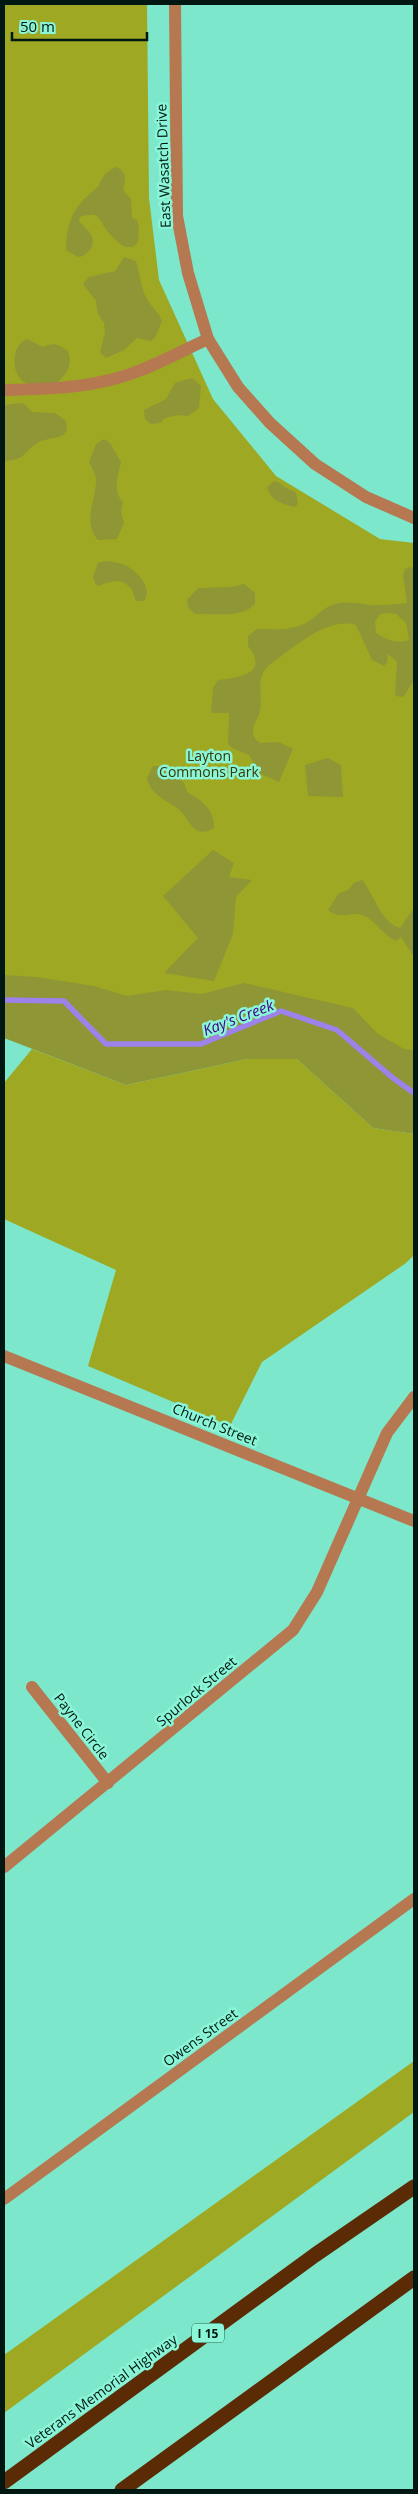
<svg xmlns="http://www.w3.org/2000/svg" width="418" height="2494" font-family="'Open Sans',sans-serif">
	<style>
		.green { fill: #9fa822 }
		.forest { fill: #8e9636; fill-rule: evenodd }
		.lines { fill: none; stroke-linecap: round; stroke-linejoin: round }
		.stream { stroke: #9c82e9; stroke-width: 5.5 }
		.minor { stroke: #b57850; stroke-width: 12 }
		.highway { stroke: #5a2b04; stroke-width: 15 }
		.labels { text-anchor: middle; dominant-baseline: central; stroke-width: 5; stroke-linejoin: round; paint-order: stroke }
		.shield { fill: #8af5d7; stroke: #2a5a4c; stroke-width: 1 }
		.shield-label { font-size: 12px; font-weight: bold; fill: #011711 }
		.street-label { font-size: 14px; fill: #011711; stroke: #8af5d7 }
		.park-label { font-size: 14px; fill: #363903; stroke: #8af5d7 }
		.water-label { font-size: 15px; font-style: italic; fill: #400386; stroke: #8af5d7 }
	</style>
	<rect width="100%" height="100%" fill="#7de7cb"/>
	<g class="green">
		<polygon points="4,4 147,4 149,198 159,280 213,399 276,476 380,539 414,543 414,1083 4,984"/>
		<polygon points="32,1049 126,1085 247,1059 297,1059 373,1128 414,1134 414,1255 406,1263 262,1362 230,1426 88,1366 116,1270 4,1219 4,1083"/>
		<polygon points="414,2061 414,2112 4,2413 4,2355"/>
	</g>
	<g class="forest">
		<path d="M 116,167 C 127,171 126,180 123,190 L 131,199 L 132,218 L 137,220 L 139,228 L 138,242 L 133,247 L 125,247 C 120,244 111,236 107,231 C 98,218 100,211 80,217 L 79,221 C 83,226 90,231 92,237 C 96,246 86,257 78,257 L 66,250 C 67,218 74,206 99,186 C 101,177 108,170 116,167 Z"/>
		<path d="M 124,257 L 136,261 C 140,274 141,290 148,301 C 153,308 159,313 162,321 L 156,336 L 151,341 L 137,338 L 124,350 L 106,358 L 100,353 L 105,332 L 104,323 L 98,314 L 96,301 L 83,284 L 89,277 L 115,271 Z"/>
		<path d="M 27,339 L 43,347 C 54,342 58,344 68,351 C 73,366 67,373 57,383 C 48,383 37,386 29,384 C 10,379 10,345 27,339 Z"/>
		<polygon points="192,378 201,386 199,408 188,416 178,415 165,418 160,423 151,424 145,419 144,410 166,399 175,383"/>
		<path d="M 23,403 L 32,412 L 55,413 L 66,421 L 67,429 L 64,435 C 57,438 52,438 45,440 C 25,445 29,461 4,461 L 4,405 Z"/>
		<path d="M 104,439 L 110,443 L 121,462 C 118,475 112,491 123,502 L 121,512 L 124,523 L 117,539 L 98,540 C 82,521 96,501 96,480 C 96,474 91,467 89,462 L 96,444 Z"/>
		<path d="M 274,481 C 280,482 280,484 285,487 C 295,494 296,487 298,504 L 294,507 C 281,503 271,501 267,487 Z"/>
		<path d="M 106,561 C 111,562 117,562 122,564 C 135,568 154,588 144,601 L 136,601 C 134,597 134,594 132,590 C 124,577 109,581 98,586 L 95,583 L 93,577 L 98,563 Z"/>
		<path d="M 411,567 L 414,569 L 414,680 L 404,696 L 400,697 L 395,695 L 397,662 L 388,654 L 387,663 L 384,666 L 372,660 L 356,625 C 326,616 291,650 268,666 C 255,679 263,695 260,711 C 258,720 252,724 253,733 C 254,738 256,740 260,743 L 279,742 L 293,749 L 279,782 L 259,773 L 249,755 L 232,748 L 228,744 L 229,713 L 211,713 L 213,688 L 218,680 C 239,678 270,673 248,646 L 248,636 L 257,629 C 274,629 290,631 306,623 C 316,617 323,607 335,604 C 346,601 358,603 369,605 C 372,606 403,604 407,603 L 403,575 L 405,569 ZM 387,613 L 396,614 L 406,623 L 409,640 C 396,644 387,640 376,633 L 375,622 L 380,614 Z"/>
		<path d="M 244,584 L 255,593 L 255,604 C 241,619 214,613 195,614 L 188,607 L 187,600 L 198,588 L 231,587 Z"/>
		<polygon points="328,758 341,765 343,797 308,796 305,765"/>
		<path d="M 153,766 C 170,766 184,776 187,792 C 202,801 214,808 214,828 C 192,841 190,817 177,808 C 164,799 151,795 147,778 Z"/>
		<polygon points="213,850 234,863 229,877 252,880 236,897 233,934 214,981 164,973 198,938 163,896"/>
		<path d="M 362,880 C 374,894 381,923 400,928 L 414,908 L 414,957 L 401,937 L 396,941 C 382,934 372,917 362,915 C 348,911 343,921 328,910 L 339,893 L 348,890 L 354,883 Z"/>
		<polygon points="4,975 37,977 94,986 127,996 166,990 202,994 244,983 353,1008 378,1034 404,1049 414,1050 414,1134 373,1128 297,1059 247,1059 126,1085 4,1038"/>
	</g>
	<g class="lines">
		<polyline class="stream" points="4,1000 64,1001 106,1044 201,1044 281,1011 337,1030 393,1078 414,1093"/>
		<g class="minor">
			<polyline points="175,4 177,216 188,273 208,339 238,387 270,423 315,464 366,497 414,518"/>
			<path d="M 4,390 C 50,389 98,388 141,370 C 164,361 186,349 208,339"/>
			<polyline points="4,1356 414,1521"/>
			<polyline points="32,1687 108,1783"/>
			<polyline points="4,1867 293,1630 317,1592 387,1433 414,1397"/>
			<polyline points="4,2199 414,1899"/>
		</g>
		<g class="highway">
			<polyline points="4,2482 315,2255 414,2187"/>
			<polyline points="122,2490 414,2278"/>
		</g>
	</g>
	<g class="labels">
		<rect class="shield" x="192" y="2323.5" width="32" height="19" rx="4"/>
		<g class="shield-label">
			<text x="208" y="2333">I 15</text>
		</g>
		<g class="street-label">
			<text transform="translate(163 166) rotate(-92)">East Wasatch Drive</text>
			<text transform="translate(215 1424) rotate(22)">Church Street</text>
			<text transform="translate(196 1691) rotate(-40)">Spurlock Street</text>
			<text transform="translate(82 1726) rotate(52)">Payne Circle</text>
			<text transform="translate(200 2037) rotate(-36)">Owens Street</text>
			<text transform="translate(101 2391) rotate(-36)">Veterans Memorial Highway</text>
		</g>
		<g class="park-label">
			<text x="209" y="755">Layton<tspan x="209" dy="16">Commons Park</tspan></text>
		</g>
		<g class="water-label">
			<text transform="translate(238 1017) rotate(-21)">Kay's Creek</text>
		</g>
	</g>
	<rect width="418" height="2494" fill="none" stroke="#011711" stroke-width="10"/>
	<path d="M12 32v8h135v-8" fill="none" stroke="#011711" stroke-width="2.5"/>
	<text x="20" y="32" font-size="15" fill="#011711" stroke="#8af5d7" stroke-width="4" paint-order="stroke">50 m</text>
</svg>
